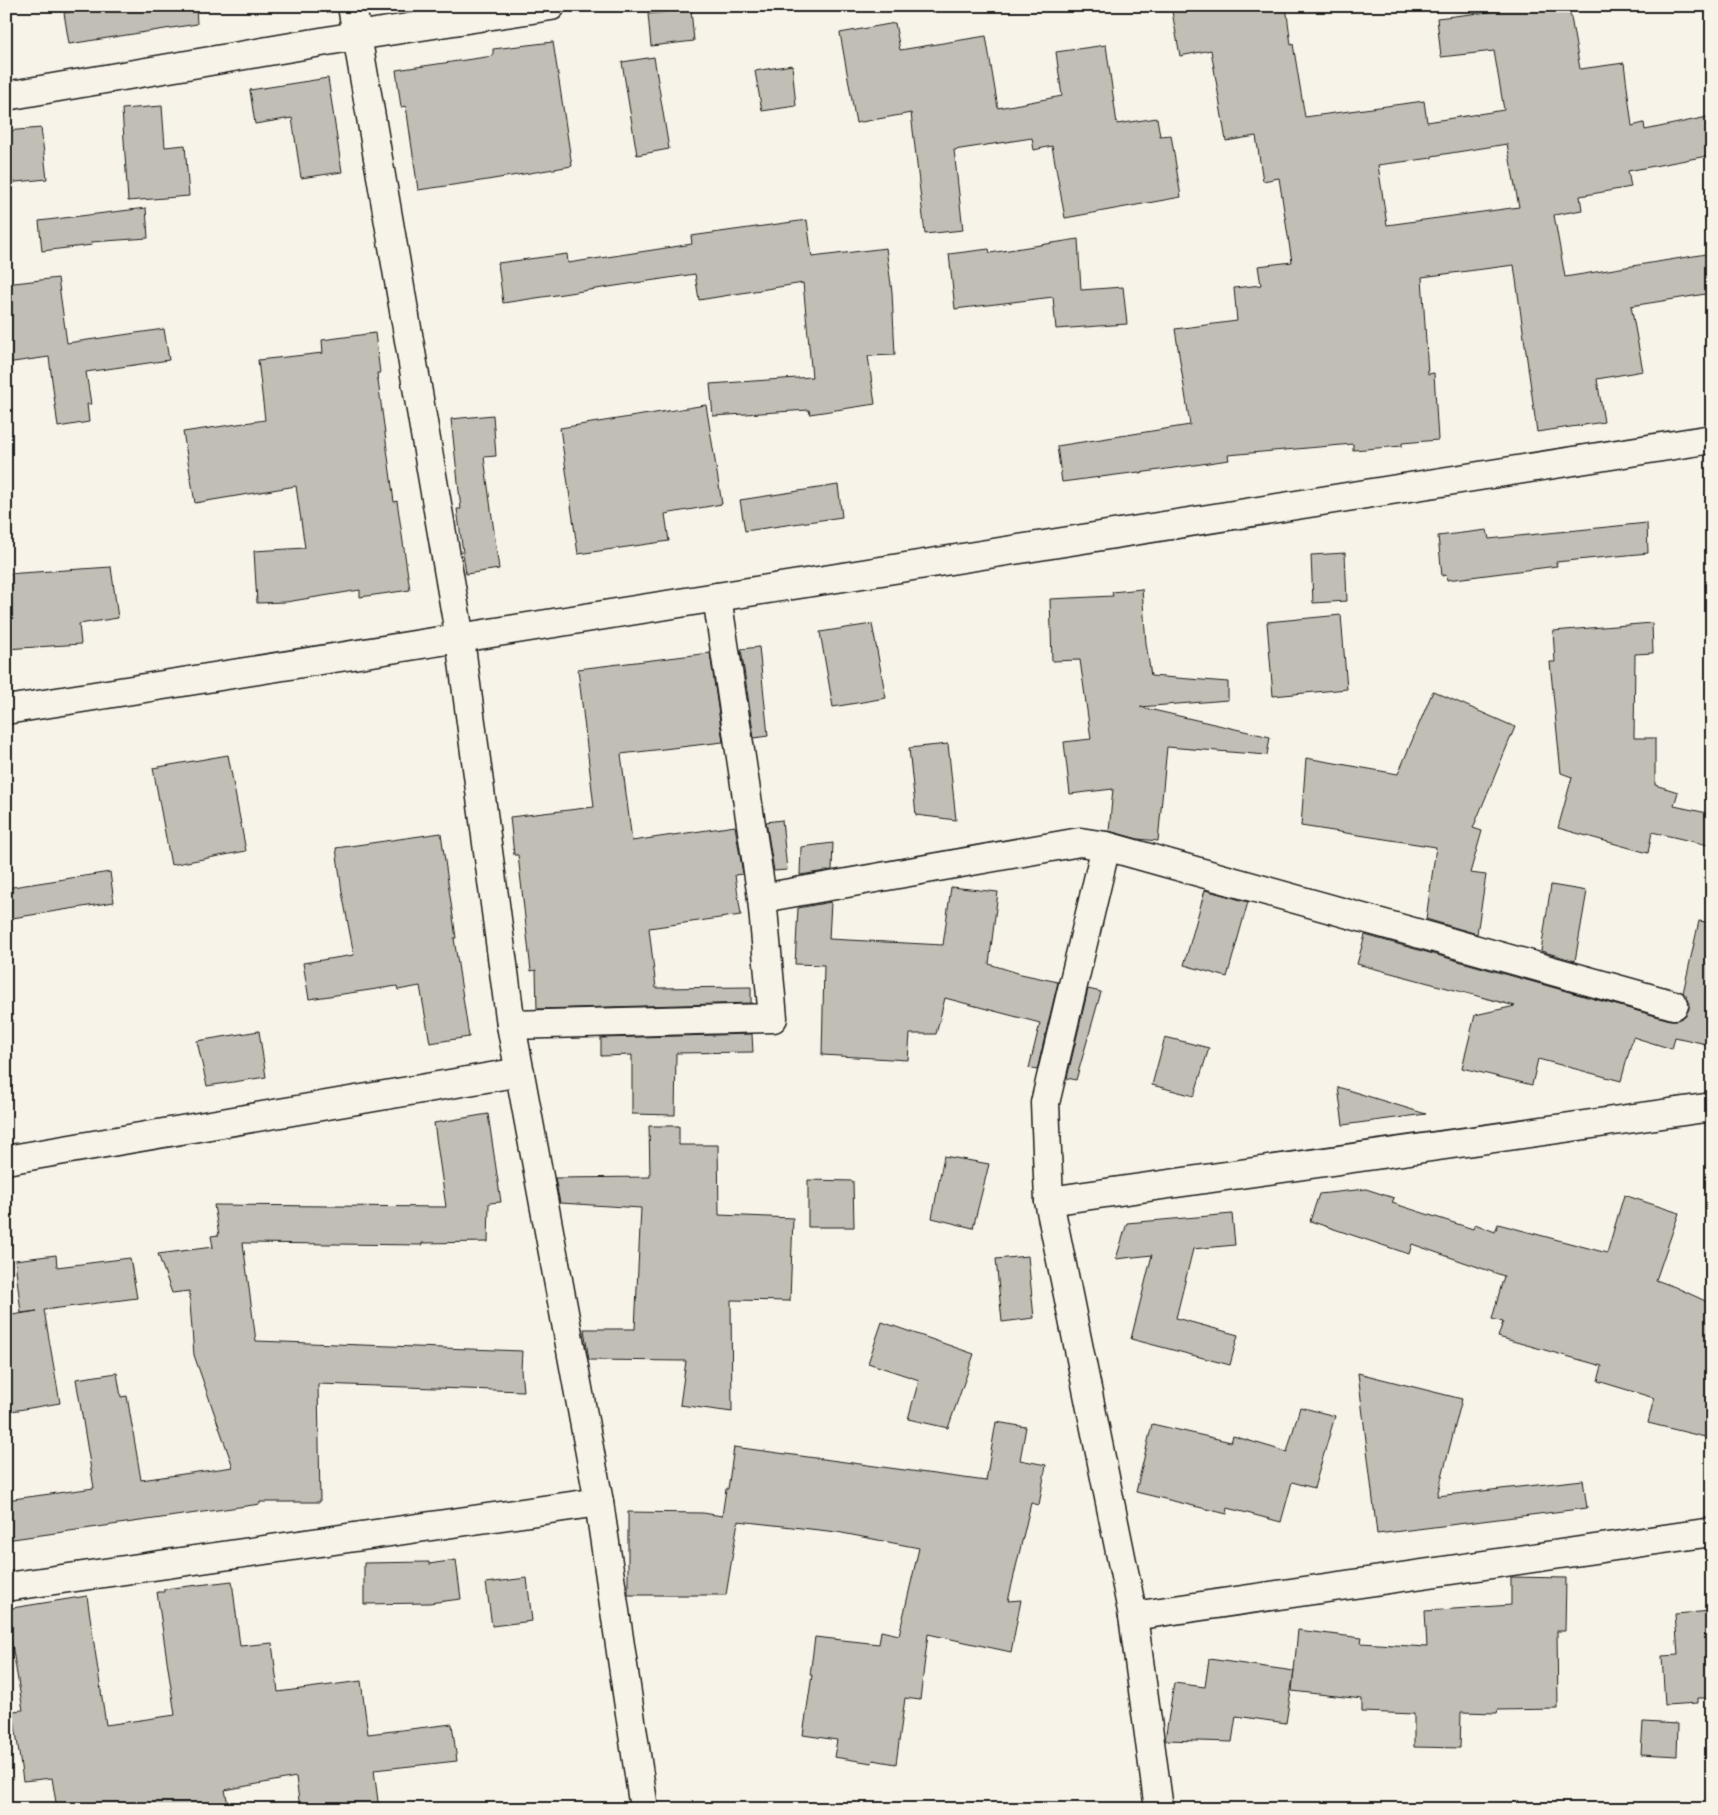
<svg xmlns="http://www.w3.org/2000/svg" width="1718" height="1815" font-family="Pangolin,sans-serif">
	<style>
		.building { fill: #c0beb5; stroke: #1c1c1c; fill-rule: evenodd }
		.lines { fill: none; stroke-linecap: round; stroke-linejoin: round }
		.minor-casing { stroke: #1c1c1c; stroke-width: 31 }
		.minor { stroke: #f7f3e8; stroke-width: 28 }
	</style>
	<rect width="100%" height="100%" fill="#f7f3e8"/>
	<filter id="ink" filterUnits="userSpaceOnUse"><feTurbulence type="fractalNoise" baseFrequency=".02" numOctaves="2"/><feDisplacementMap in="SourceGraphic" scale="10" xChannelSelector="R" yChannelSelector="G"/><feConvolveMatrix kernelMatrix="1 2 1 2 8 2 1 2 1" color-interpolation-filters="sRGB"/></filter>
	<g filter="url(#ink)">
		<g class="building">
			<polygon points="104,6 196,6 197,24 69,44 64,13"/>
			<path d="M 1171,6 L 1286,6 L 1291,45 L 1293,44 L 1305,117 L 1424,101 L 1427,122 L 1504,110 L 1494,51 L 1441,57 L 1437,18 L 1497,11 L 1496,6 L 1569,6 L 1580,69 L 1624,63 L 1632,126 L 1644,123 L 1645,130 L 1712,116 L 1712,155 L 1628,171 L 1631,187 L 1580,196 L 1582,210 L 1554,215 L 1565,277 L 1712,253 L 1712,293 L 1631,306 L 1643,371 L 1597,379 L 1604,422 L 1537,432 L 1514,265 L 1422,277 L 1428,374 L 1434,373 L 1438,440 L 1402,443 L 1402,446 L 1353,450 L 1353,444 L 1228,455 L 1229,460 L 1139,473 L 1139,472 L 1062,482 L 1057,446 L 1190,425 L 1175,329 L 1237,321 L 1234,288 L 1261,285 L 1258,266 L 1292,262 L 1279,178 L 1263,181 L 1256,136 L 1226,141 L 1211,50 L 1180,56 ZM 1507,144 L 1519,207 L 1387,225 L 1378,165 L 1432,158 L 1432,156 Z"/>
			<polygon points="691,10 694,41 651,46 648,14"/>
			<polygon points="895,23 900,50 986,36 998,108 1062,96 1056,52 1106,45 1117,124 1157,118 1160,136 1171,135 1181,197 1065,218 1052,146 1034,150 1032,138 954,150 963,230 925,234 911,113 856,123 840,33"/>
			<polygon points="553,42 572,166 481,181 418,190 406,106 401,107 396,70 493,56 493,49"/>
			<polygon points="654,57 669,149 637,155 622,62"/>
			<polygon points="792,65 796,106 762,111 755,71"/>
			<polygon points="328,78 342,172 301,178 292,118 255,124 250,90"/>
			<polygon points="162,106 165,147 185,145 189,196 128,201 122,109"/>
			<polygon points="41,128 47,179 6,183 6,131"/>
			<polygon points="146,208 148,238 91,242 92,245 42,251 39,221"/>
			<polygon points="807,220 812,257 886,248 892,292 895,355 868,356 875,404 810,414 809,410 713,416 710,384 812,377 803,283 699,300 695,274 503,303 498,263 567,254 568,263 692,244 691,236"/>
			<polygon points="1078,239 1081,290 1123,287 1127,324 1056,329 1053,297 955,309 949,254 989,249 990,253"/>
			<polygon points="58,278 67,343 164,329 169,360 86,372 91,404 87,404 89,422 58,427 49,357 6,363 6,284"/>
			<polygon points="375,333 380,373 377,373 394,502 397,501 410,590 360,597 360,590 286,602 257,603 254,551 305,548 296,486 195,503 183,432 265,420 258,360 323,353 322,340"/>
			<polygon points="706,405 722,504 665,514 669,541 578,554 560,428"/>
			<polygon points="493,415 496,456 484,457 499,569 466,574 457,509 461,509 451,419"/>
			<polygon points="838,485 842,517 745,531 740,500"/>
			<polygon points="1647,523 1648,553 1556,562 1557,566 1447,580 1446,575 1442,576 1438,536 1487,530 1489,539"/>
			<polygon points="1345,553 1347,601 1313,603 1311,555"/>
			<polygon points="111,567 118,618 79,624 81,644 6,649 6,574"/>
			<polygon points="1142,589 1146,643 1151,676 1228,682 1228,700 1140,707 1270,737 1267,755 1167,747 1158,841 1138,839 1109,831 1113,789 1070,794 1064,742 1091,739 1080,660 1052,661 1050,599 1113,596 1112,592"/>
			<polygon points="1341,615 1347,689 1273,696 1267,622"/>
			<polygon points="1652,623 1653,653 1635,654 1634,738 1655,738 1655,785 1678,792 1674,806 1712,814 1712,846 1652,832 1648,853 1558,828 1572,777 1561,773 1550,662 1555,662 1553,631"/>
			<polygon points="872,624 886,698 833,707 820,632"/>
			<polygon points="759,647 768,736 754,738 741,649"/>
			<polygon points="710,653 723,742 621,754 632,841 735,826 743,874 735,875 741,915 649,928 656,988 751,987 751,1003 537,1009 536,970 531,971 518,855 514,855 510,817 594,807 578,669"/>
			<polygon points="1433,691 1515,727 1473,828 1482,831 1470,873 1486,875 1477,934 1426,919 1436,847 1301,826 1306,758 1398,774"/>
			<polygon points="948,744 956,820 916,815 909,748"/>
			<polygon points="228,755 246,851 171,865 153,768"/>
			<polygon points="782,820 787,870 774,871 766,822"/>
			<polygon points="441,833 456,938 454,938 469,1037 430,1043 420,986 398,990 397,986 309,999 303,963 354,955 342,892 336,848"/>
			<polygon points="833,843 832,870 800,875 801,847"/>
			<polygon points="110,872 114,902 6,919 6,888"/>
			<polygon points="1551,885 1587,891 1575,961 1541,951"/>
			<polygon points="951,887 998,892 989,964 1021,974 1058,982 1037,1070 1029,1068 1040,1023 945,998 936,1034 910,1034 908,1060 822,1055 824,965 795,964 798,908 831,902 829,939 943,945"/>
			<polygon points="1205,890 1248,902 1227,977 1184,965"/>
			<polygon points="1699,921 1712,923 1712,1023 1706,1044 1675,1037 1672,1049 1633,1037 1621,1081 1538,1059 1532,1085 1462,1068 1475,1015 1515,1006 1357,964 1365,935 1670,1020 1677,1020 1685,1016 1689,1009 1689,1001 1683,993"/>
			<polygon points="1088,989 1101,992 1076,1080 1067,1078"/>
			<polygon points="259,1031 266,1077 207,1086 197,1041"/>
			<polygon points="752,1034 753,1052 676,1053 675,1115 632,1114 632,1055 601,1056 601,1038"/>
			<polygon points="1165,1037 1209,1048 1194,1096 1152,1085"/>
			<polygon points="1338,1087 1426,1114 1343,1125"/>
			<polygon points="488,1114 501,1202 489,1203 488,1242 422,1243 422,1245 243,1243 256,1341 522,1351 521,1370 523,1391 318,1384 320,1502 260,1502 260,1504 6,1540 6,1500 94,1488 76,1379 117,1373 121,1397 127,1396 141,1480 233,1467 194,1355 189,1291 172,1293 158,1254 213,1247 211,1236 219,1235 214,1205 446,1207 434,1123"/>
			<polygon points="649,1126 679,1126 679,1145 718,1145 719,1215 793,1218 790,1301 731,1300 732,1412 680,1405 686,1361 589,1360 584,1329 635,1329 641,1208 560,1203 555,1178 650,1177"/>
			<polygon points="944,1156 989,1164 973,1228 932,1218"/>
			<polygon points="808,1180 853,1181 854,1227 808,1227"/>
			<polygon points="1366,1189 1394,1198 1392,1203 1473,1229 1475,1224 1495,1232 1498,1224 1607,1253 1624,1195 1679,1213 1656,1280 1675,1287 1712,1304 1712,1411 1705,1437 1648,1423 1654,1398 1598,1381 1602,1366 1498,1337 1503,1322 1492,1319 1504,1276 1412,1244 1409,1254 1310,1221 1319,1194"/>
			<polygon points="1232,1214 1235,1245 1193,1249 1176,1318 1238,1335 1230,1365 1131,1339 1152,1255 1116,1259 1127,1223"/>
			<polygon points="56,1255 57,1267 130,1258 137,1298 44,1310 60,1403 6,1412 6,1316 37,1311 21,1313 15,1260"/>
			<polygon points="1028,1256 1034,1318 1002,1322 996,1259"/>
			<polygon points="882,1322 974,1354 948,1428 908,1419 919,1380 868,1363"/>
			<polygon points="1358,1373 1462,1399 1437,1496 1583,1480 1587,1508 1377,1534"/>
			<polygon points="1300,1407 1335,1416 1314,1488 1292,1482 1281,1522 1228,1508 1227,1514 1136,1492 1152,1424 1231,1442 1233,1436 1287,1452"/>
			<polygon points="996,1422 1026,1427 1020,1460 1046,1465 1039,1505 1031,1503 1008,1601 1021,1600 1011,1652 928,1634 920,1700 905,1698 896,1764 873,1760 872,1763 834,1757 837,1740 803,1735 812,1675 810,1675 815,1637 879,1644 881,1631 899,1635 919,1548 837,1532 738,1521 726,1595 628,1595 628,1512 703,1513 722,1516 726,1489 728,1489 734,1447 986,1481"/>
			<polygon points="456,1560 461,1599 429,1603 364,1604 364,1563 429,1562 429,1564"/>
			<polygon points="1511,1577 1566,1578 1565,1631 1557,1631 1558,1709 1498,1710 1497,1713 1461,1712 1460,1748 1414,1747 1414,1714 1362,1712 1362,1699 1292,1691 1298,1630 1362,1638 1361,1643 1427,1647 1425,1611 1511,1605"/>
			<polygon points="527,1578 532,1621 492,1626 486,1583"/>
			<polygon points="232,1581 240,1646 272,1643 278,1692 361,1681 368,1734 452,1724 457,1761 374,1770 379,1809 300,1809 296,1777 225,1790 229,1809 57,1809 52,1778 23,1781 13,1711 23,1710 6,1609 87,1596 106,1725 175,1715 157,1592 164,1592 164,1589"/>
			<polygon points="1712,1611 1712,1698 1698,1698 1698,1703 1665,1705 1662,1656 1678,1655 1675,1614"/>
			<polygon points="1209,1659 1294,1671 1286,1723 1236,1716 1232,1742 1165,1740 1174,1683 1205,1687"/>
			<polygon points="1643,1722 1678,1724 1677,1756 1641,1754"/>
		</g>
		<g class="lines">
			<defs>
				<g id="minor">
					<polyline points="352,6 460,639 511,1025 599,1502 644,1809"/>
					<polyline points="6,96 356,36 551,6"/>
					<polyline points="6,710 1712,439"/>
					<polyline points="1106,846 1045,1103 1049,1201 1133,1616 1159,1809"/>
					<polyline points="762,898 1080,842 1106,846 1674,1005"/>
					<polyline points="511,1025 773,1018 762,898 717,597"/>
					<polyline points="6,1160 520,1072"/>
					<polyline points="1049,1201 1712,1107"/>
					<polyline points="6,1587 599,1502"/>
					<polyline points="1133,1616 1712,1532"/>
				</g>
			</defs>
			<use href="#minor" class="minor-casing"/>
			<use href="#minor" class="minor"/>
		</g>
	</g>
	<rect width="1718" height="1815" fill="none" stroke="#f7f3e8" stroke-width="25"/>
	<rect x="12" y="12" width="1693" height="1790" fill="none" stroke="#1c1c1c" stroke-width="2" filter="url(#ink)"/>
</svg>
